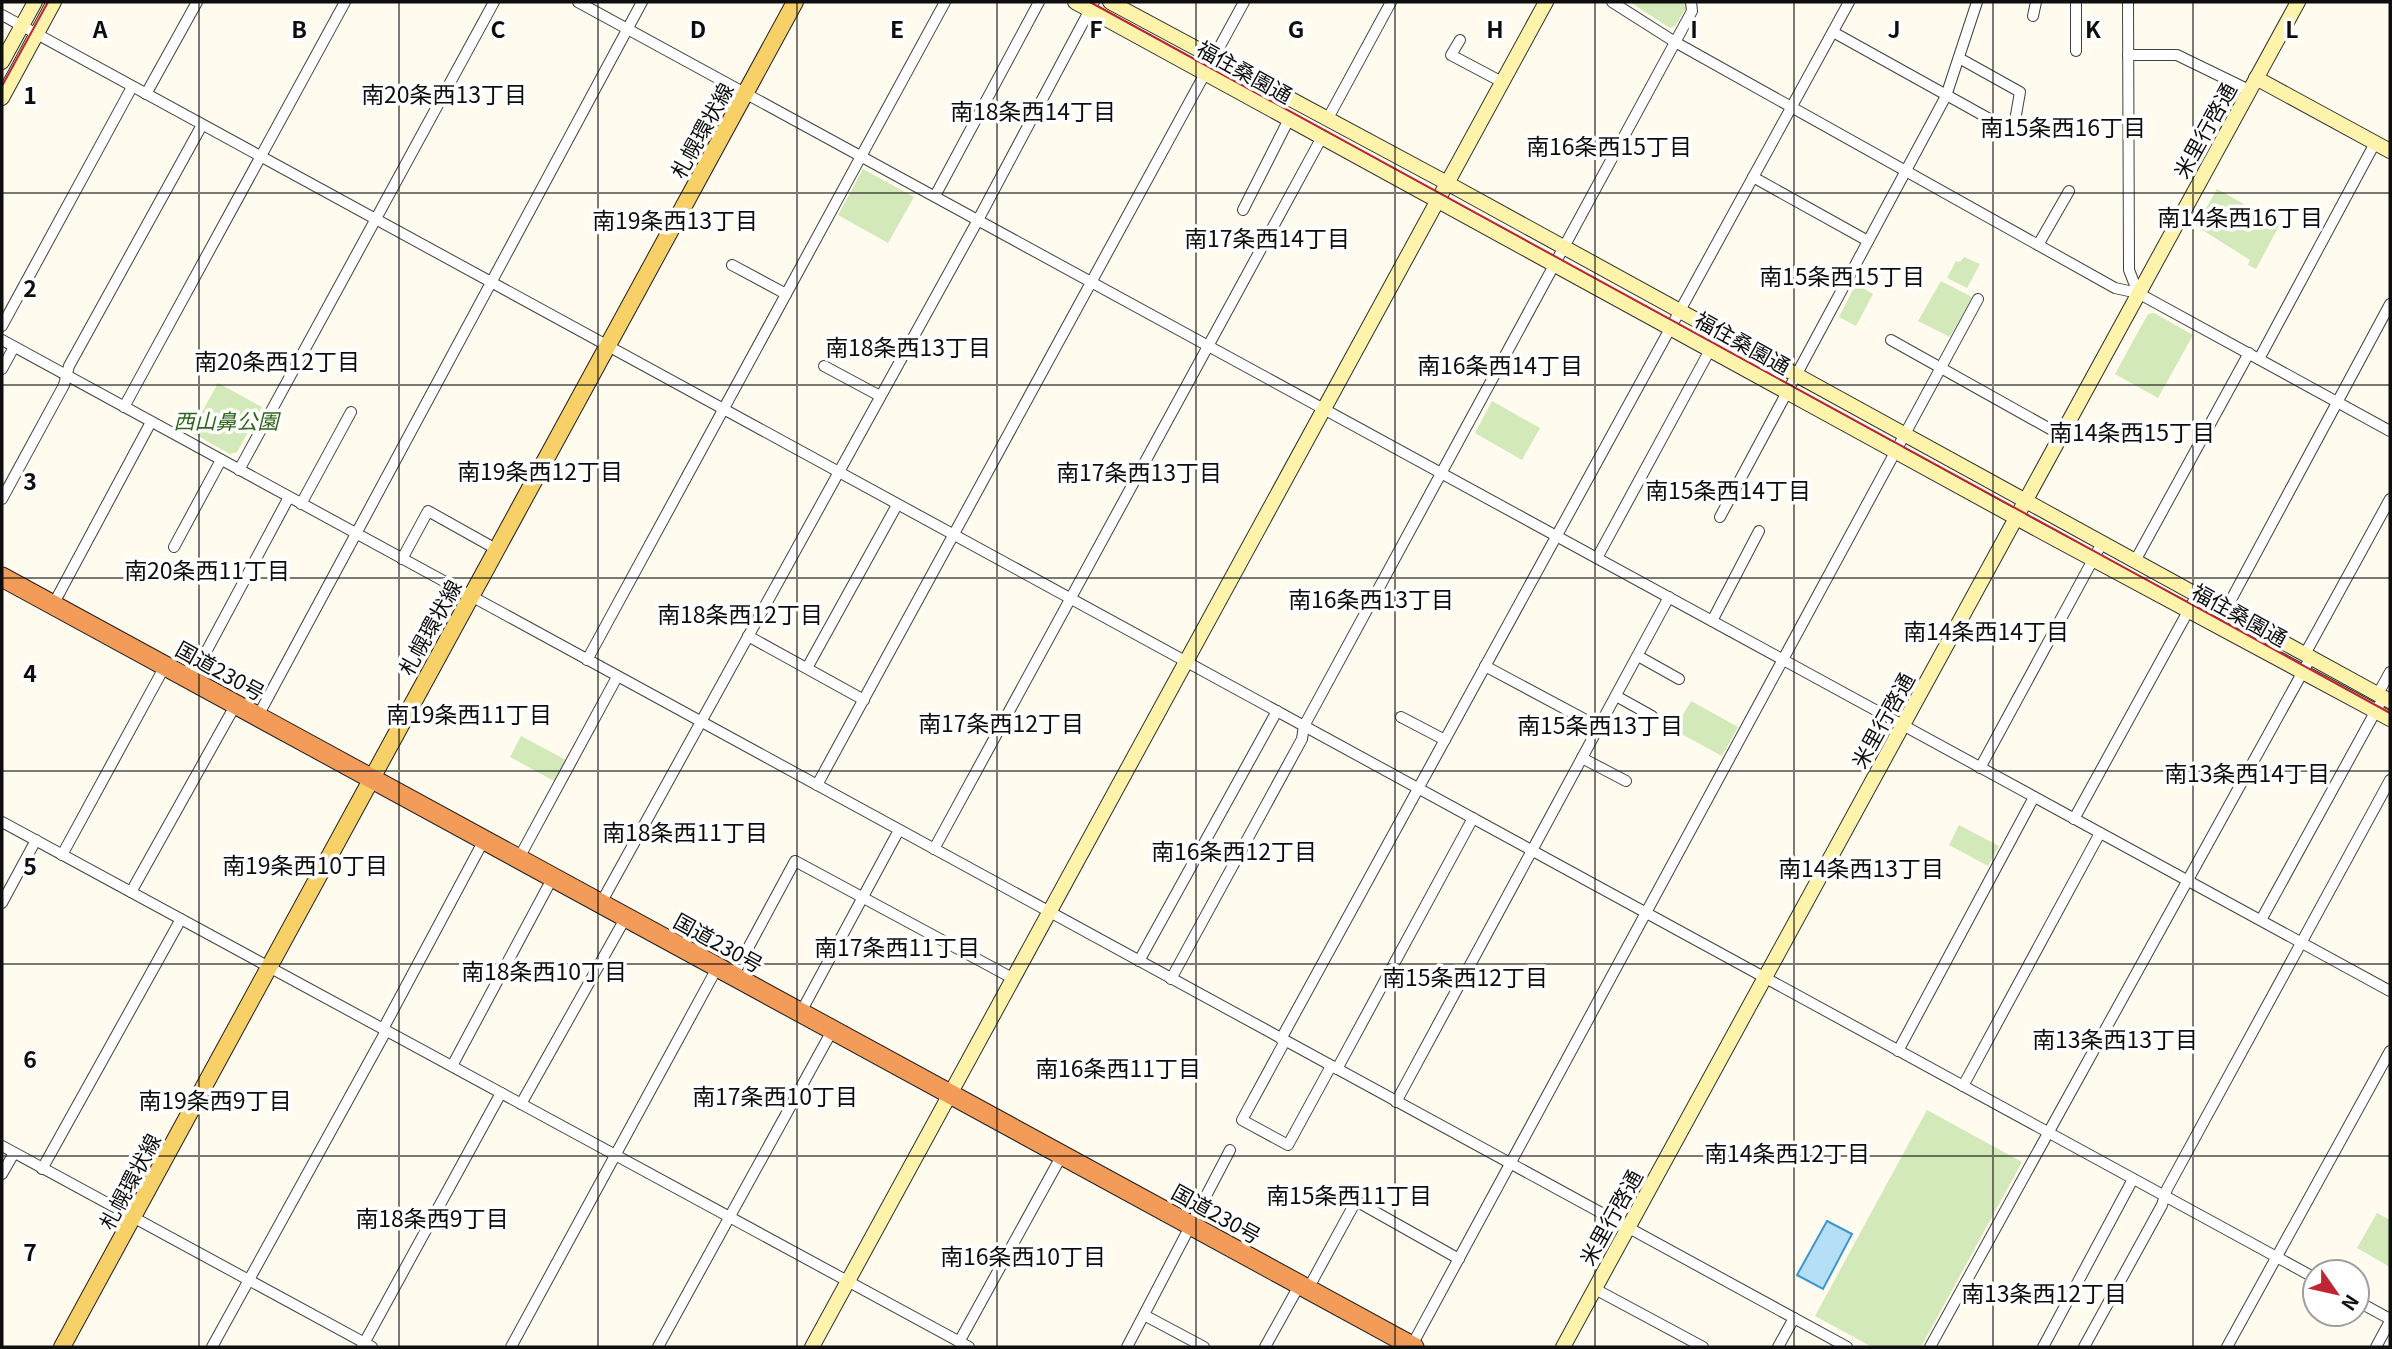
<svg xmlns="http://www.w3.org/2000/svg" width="2392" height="1349" font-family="Georgia,'Noto Sans JP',serif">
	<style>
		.green { fill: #d3e9b9 }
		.water { fill: #b5dff6; stroke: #3c97cd; stroke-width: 2 }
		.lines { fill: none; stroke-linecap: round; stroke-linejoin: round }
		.street-casing { stroke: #414141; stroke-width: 12 }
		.secondary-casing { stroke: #303030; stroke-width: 16 }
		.primary-casing { stroke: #1f1f1f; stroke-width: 18 }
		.highway-casing { stroke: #1f1f1f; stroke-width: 21 }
		.street { stroke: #fff; stroke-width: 10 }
		.secondary { stroke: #fef3ab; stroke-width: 14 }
		.primary { stroke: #f7d067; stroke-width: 16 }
		.highway { stroke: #f39b59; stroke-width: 19 }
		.tram { stroke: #be2632; stroke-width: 2 }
		.grid { fill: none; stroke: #0e0e0e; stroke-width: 2; stroke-opacity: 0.55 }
		.labels { text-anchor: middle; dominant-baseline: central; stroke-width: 7; stroke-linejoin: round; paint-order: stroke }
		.street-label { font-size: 21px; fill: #0e0e0e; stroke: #fff }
		.park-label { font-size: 21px; font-style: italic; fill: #2f661e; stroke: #fff }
		.neighbourhood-label { font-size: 23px; fill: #0e0e0e; stroke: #fff }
		.grid-label { font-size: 23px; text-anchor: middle; font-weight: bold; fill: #0e0e0e; stroke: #fff; stroke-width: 7; stroke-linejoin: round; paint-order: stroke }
	</style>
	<rect width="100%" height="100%" fill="#fffbef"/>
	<g class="green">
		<polygon points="1630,2 1685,2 1686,8 1675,26 1670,28"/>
		<polygon points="863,169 914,197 888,243 838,215"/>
		<polygon points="2217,189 2280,224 2256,269 2248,265 2250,260 2196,226"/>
		<polygon points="1964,257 1980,264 1967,288 1947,278 1956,261 1960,262"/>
		<polygon points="1941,281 1972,297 1950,337 1918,321"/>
		<polygon points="1856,284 1873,294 1856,326 1839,317"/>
		<polygon points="2154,313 2193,335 2158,398 2115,374 2148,314"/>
		<polygon points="218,383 262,407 237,452 230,454 191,432"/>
		<polygon points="1492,401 1540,428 1522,460 1475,433"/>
		<polygon points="1691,701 1738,727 1722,756 1674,730"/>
		<polygon points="521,736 566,760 554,781 510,757"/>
		<polygon points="1959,825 1999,846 1988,866 1949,845"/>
		<polygon points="1927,1110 2022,1162 1921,1347 1872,1347 1815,1316"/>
		<polygon points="2377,1213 2390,1220 2390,1267 2357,1248"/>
	</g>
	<polygon class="water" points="1827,1221 1852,1234 1823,1289 1797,1275"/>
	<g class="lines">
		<defs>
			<g id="street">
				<polyline points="578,2 2390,991"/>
				<polyline points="1612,2 1675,42 2115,288 2138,293 2390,431"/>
				<polyline points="2076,2 2076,51"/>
				<polyline points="2128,2 2129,270 2138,293"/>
				<polyline points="2,15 2315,1278"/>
				<polyline points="2033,16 2036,2"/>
				<polyline points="1833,32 2013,132 2020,92 1959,58"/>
				<polyline points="1460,40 1451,55 1502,82"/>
				<polyline points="2128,55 2177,55 2249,90"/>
				<polyline points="146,94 197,2"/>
				<polyline points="1327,120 1391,2"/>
				<polyline points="1753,177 1868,241"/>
				<polyline points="935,196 1039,2"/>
				<polyline points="1243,210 1289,119"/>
				<polyline points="2038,245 2069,191"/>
				<polyline points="732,265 786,294"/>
				<polyline points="2,326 132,87"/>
				<polyline points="2,340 1847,1347"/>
				<polyline points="1891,340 2059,434"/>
				<polyline points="2259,359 2375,143"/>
				<polyline points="824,366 880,396"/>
				<polyline points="2,369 14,347"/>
				<polyline points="124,407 345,2"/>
				<polyline points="239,470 494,2"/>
				<polyline points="2,499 64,385 69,366 202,125"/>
				<polyline points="301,504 351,412"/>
				<polyline points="1720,517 1946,96 1977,2"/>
				<polyline points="174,547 221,460"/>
				<polyline points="1597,558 1711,348"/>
				<polyline points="402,559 428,511 496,549"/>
				<polyline points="2135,561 2249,353"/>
				<polyline points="53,605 151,422"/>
				<polyline points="2225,611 2390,304"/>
				<polyline points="1712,621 1759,531"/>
				<polyline points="748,636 864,700"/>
				<polyline points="2305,654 2390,499"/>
				<polyline points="1638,656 1679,679"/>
				<polyline points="587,660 945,2"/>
				<polyline points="1485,666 1599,727"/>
				<polyline points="807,668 897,505"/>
				<polyline points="191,680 289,497"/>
				<polyline points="2378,694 2390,672"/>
				<polyline points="1616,696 1652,716"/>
				<polyline points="258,716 642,2"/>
				<polyline points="1401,717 1445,740"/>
				<polyline points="1582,758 1626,781"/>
				<polyline points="1980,768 2102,543"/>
				<polyline points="817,785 1244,2"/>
				<polyline points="2074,819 2197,595"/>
				<polyline points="2,822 969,1347"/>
				<polyline points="934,849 1322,137"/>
				<polyline points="62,855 165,666"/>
				<polyline points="519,858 617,677"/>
				<polyline points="131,892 236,704"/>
				<polyline points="2,903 36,840"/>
				<polyline points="601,903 978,220 1094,2"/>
				<polyline points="2261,920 2379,705"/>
				<polyline points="1139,961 1277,711"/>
				<polyline points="733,976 795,861 1014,979"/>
				<polyline points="1171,979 1302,739 1304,726 1692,11 1691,2"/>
				<polyline points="801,1012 899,830"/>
				<polyline points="383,1029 484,840"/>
				<polyline points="1281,1039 1849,2"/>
				<polyline points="1285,1041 1242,1120 1288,1145 1331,1066"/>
				<polyline points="1898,1051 2034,797"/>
				<polyline points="452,1066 553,877"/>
				<polyline points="1337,1069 1473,818"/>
				<polyline points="1963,1086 2100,833"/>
				<polyline points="1396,1102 1669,597"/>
				<polyline points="521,1104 626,917"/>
				<polyline points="2,1146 372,1347"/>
				<polyline points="42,1169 181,919"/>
				<polyline points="2,1174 14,1153"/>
				<polyline points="1308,1289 1356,1201 1459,1259"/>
				<polyline points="1595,1289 1703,1347"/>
				<polyline points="2357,1301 2390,1319"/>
				<polyline points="1144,1315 1204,1347"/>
				<polyline points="959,1342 1062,1155"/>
				<polyline points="212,1347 386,1031"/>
				<polyline points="362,1347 501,1093"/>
				<polyline points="511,1347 717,968"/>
				<polyline points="658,1347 833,1029"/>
				<polyline points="1127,1347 1230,1150"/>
				<polyline points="1265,1347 1300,1284"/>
				<polyline points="1411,1347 1978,299"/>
				<polyline points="1778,1347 1794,1318"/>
				<polyline points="1930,1347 2311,657"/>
				<polyline points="2043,1347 2133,1179"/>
				<polyline points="2084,1347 2162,1205 2167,1189 2390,780"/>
				<polyline points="2227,1347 2390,1051"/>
				<polyline points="2376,1347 2390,1321"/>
			</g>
			<g id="secondary">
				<polyline points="1075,2 2044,533 2390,719"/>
				<polyline points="1110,2 1447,183 2390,701"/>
				<polyline points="2,62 35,2"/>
				<polyline points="2256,78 2390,151"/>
				<polyline points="2,98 54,2"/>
				<polyline points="812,1347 1546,2"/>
				<polyline points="1563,1347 2298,2"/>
			</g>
			<polyline id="primary" points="62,1347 795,2"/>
			<polyline id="highway" points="2,577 1414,1347"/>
		</defs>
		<use href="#street" class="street-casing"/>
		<use href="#secondary" class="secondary-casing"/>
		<use href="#primary" class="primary-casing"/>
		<use href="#highway" class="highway-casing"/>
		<use href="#street" class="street"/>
		<use href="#secondary" class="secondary"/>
		<use href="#primary" class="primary"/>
		<use href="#highway" class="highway"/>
		<g class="tram">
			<polyline points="1090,2 2390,713"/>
			<polyline points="2,86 48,2"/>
		</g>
	</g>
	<path class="grid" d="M 199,2 L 199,1347M 399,2 L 399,1347M 598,2 L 598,1347M 797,2 L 797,1347M 997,2 L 997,1347M 1196,2 L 1196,1347M 1395,2 L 1395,1347M 1595,2 L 1595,1347M 1794,2 L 1794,1347M 1993,2 L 1993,1347M 2193,2 L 2193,1347M 2,193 L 2390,193M 2,385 L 2390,385M 2,578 L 2390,578M 2,771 L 2390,771M 2,964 L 2390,964M 2,1156 L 2390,1156"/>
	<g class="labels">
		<g class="street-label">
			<text transform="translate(1245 71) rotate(29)">福住桑園通</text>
			<text transform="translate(701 130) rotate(-61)">札幌環状線</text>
			<text transform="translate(2204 130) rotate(-61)">米里行啓通</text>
			<text transform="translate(1743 342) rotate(29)">福住桑園通</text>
			<text transform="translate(2240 614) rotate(29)">福住桑園通</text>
			<text transform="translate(429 627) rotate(-61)">札幌環状線</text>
			<text transform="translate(221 670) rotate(29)">国道230号</text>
			<text transform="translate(1882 720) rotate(-61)">米里行啓通</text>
			<text transform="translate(719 942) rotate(29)">国道230号</text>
			<text transform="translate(129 1181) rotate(-62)">札幌環状線</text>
			<text transform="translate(1217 1213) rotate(29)">国道230号</text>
			<text transform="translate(1610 1217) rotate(-61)">米里行啓通</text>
		</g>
		<g class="park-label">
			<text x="226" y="420">西山鼻公園</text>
		</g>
		<g class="neighbourhood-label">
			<text x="444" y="93">南20条西13丁目</text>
			<text x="1033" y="110">南18条西14丁目</text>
			<text x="2063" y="126">南15条西16丁目</text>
			<text x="1609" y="145">南16条西15丁目</text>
			<text x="2240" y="216">南14条西16丁目</text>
			<text x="675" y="219">南19条西13丁目</text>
			<text x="1267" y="237">南17条西14丁目</text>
			<text x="1842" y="275">南15条西15丁目</text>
			<text x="908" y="346">南18条西13丁目</text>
			<text x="277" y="360">南20条西12丁目</text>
			<text x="1500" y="364">南16条西14丁目</text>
			<text x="2132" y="431">南14条西15丁目</text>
			<text x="540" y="470">南19条西12丁目</text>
			<text x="1139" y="471">南17条西13丁目</text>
			<text x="1728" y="489">南15条西14丁目</text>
			<text x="207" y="569">南20条西11丁目</text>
			<text x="1371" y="598">南16条西13丁目</text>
			<text x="740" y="613">南18条西12丁目</text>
			<text x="1986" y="630">南14条西14丁目</text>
			<text x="469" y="713">南19条西11丁目</text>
			<text x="1001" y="722">南17条西12丁目</text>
			<text x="1600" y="724">南15条西13丁目</text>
			<text x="2247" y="772">南13条西14丁目</text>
			<text x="685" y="831">南18条西11丁目</text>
			<text x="1234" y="850">南16条西12丁目</text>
			<text x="305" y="864">南19条西10丁目</text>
			<text x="1861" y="867">南14条西13丁目</text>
			<text x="897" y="946">南17条西11丁目</text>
			<text x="544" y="970">南18条西10丁目</text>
			<text x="1465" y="976">南15条西12丁目</text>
			<text x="2115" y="1038">南13条西13丁目</text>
			<text x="1118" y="1067">南16条西11丁目</text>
			<text x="775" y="1095">南17条西10丁目</text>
			<text x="215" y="1099">南19条西9丁目</text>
			<text x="1787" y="1152">南14条西12丁目</text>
			<text x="1349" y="1194">南15条西11丁目</text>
			<text x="432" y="1217">南18条西9丁目</text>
			<text x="1023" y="1255">南16条西10丁目</text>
			<text x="2044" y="1292">南13条西12丁目</text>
		</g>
	</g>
	<g class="grid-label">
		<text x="100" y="38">A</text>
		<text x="299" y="38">B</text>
		<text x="498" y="38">C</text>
		<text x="698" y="38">D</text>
		<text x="897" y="38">E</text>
		<text x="1096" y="38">F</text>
		<text x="1296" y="38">G</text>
		<text x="1495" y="38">H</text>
		<text x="1694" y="38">I</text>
		<text x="1894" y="38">J</text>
		<text x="2093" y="38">K</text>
		<text x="2292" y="38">L</text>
		<text x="30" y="104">1</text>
		<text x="30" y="297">2</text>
		<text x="30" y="490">3</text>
		<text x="30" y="682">4</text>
		<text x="30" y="875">5</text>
		<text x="30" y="1068">6</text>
		<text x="30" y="1261">7</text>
	</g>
	<rect width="2392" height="1349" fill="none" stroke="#0e0e0e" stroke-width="7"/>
	<g transform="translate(2336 1293) rotate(124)"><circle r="33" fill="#ffffff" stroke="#9f9f9f" stroke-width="2"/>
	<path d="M0-5L12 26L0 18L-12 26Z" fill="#be2632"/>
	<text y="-10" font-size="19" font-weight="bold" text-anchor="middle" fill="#0e0e0e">N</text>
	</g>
</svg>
